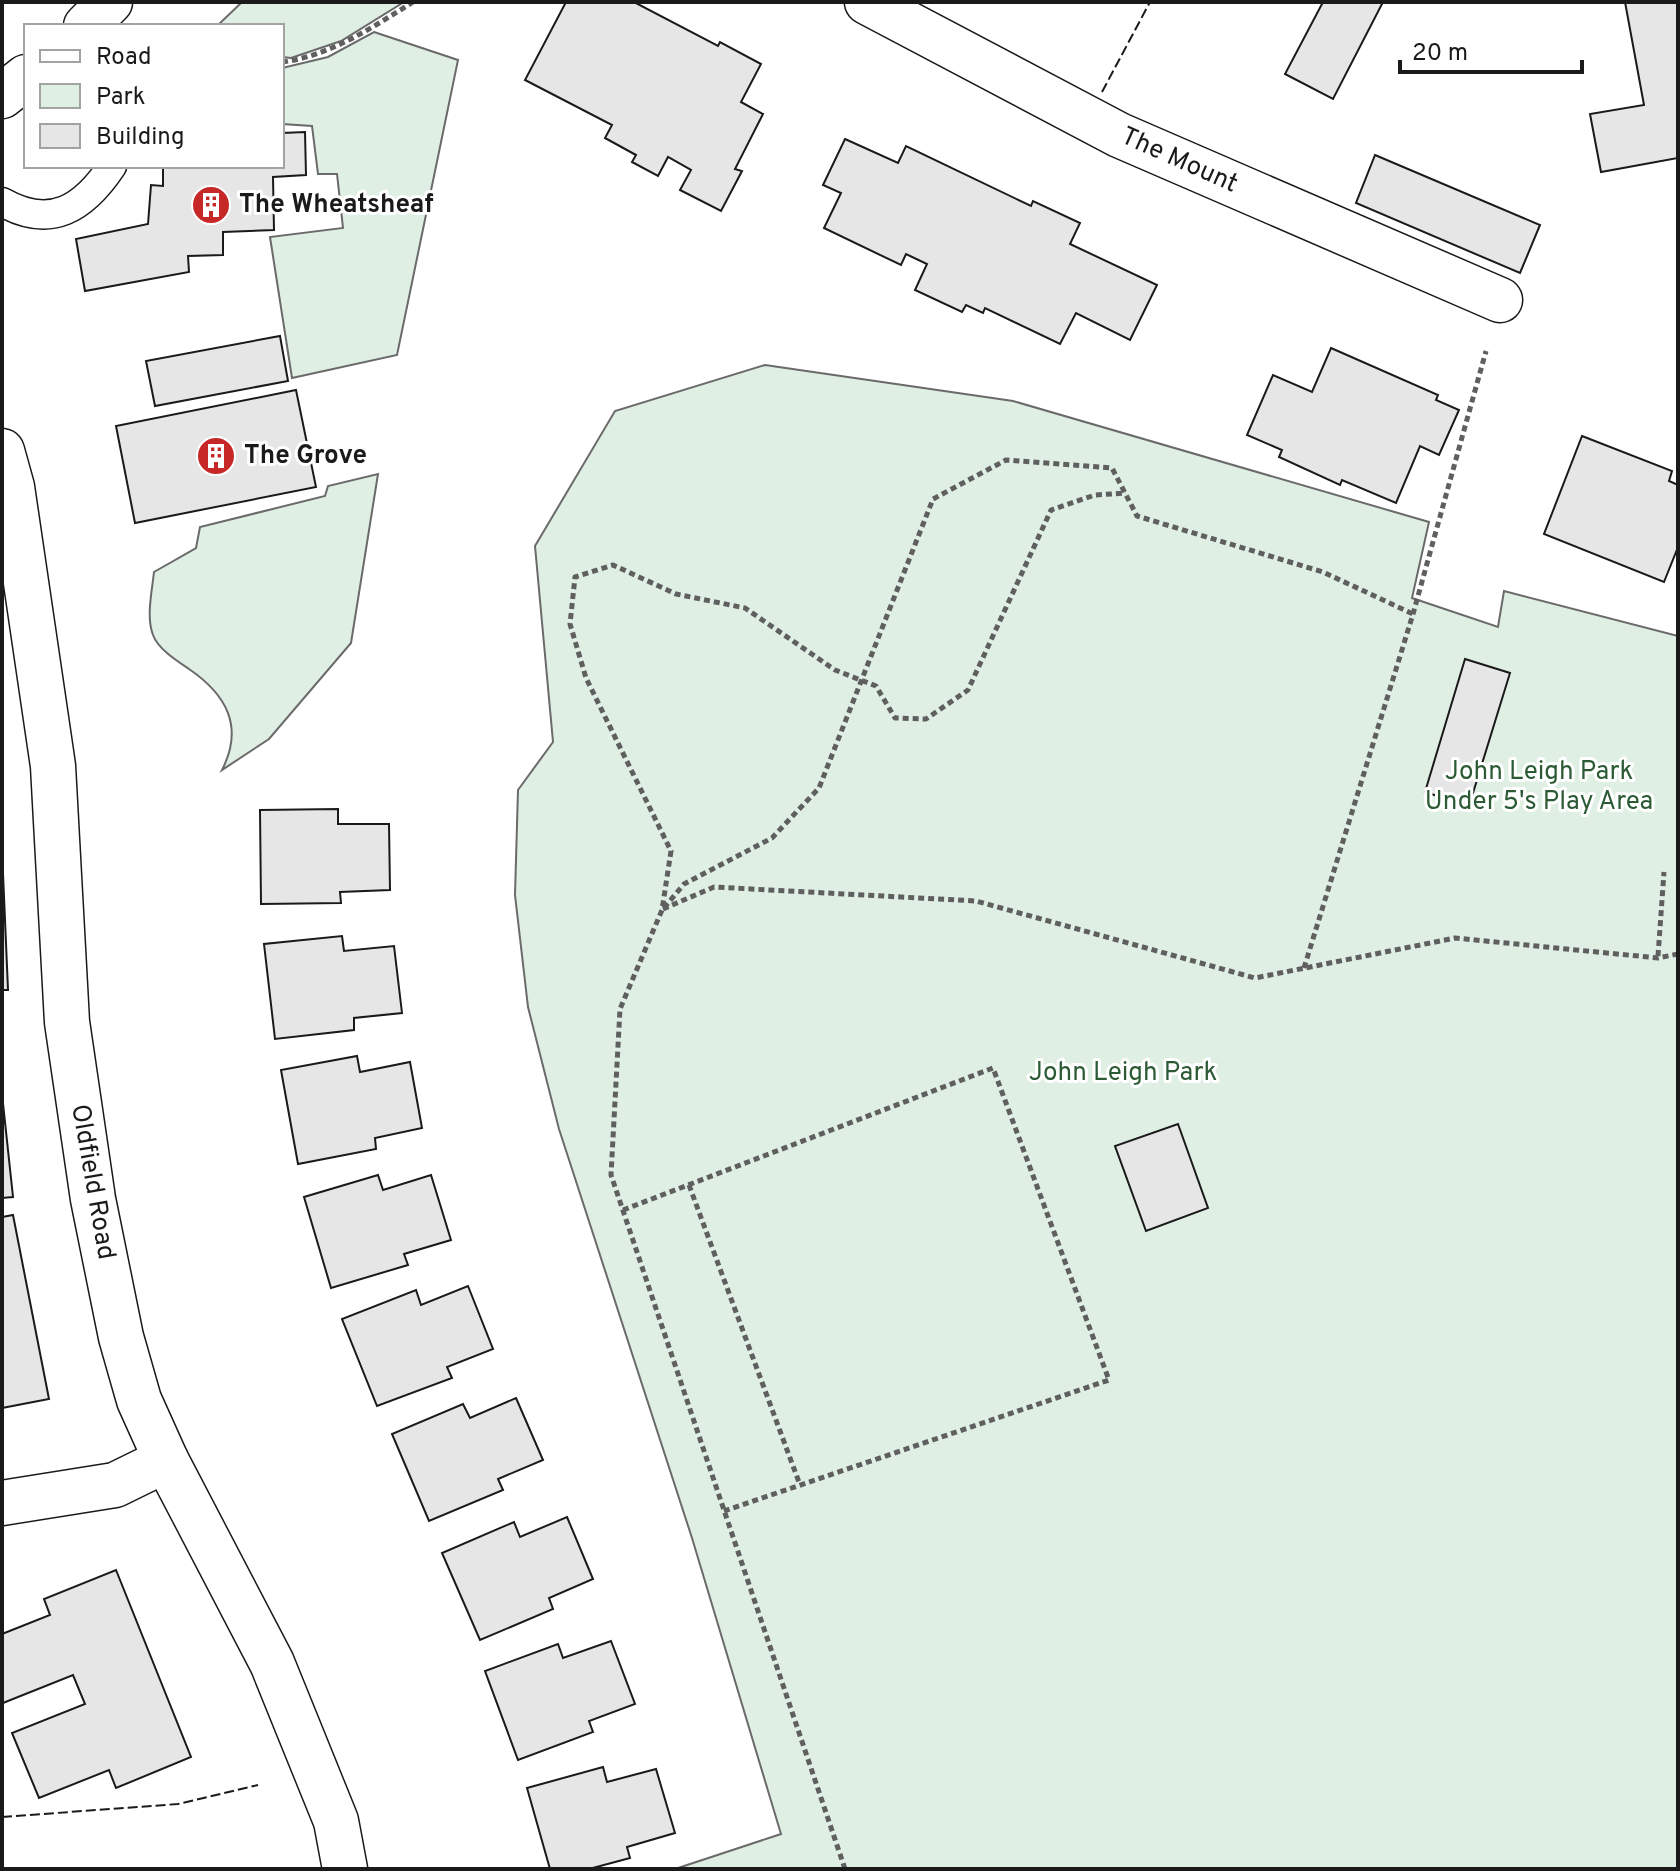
<svg xmlns="http://www.w3.org/2000/svg" width="1680" height="1871" font-family="Overpass,sans-serif">
	<style>
		.green { fill: #e0efe3; stroke: #6a6a6a; stroke-width: 2 }
		.building { fill: #e6e6e6; stroke: #1a1a1a; stroke-width: 2 }
		.lines { fill: none; stroke-linecap: round; stroke-linejoin: round }
		.lane-casing { stroke: #1a1a1a; stroke-width: 31 }
		.street-casing { stroke: #1a1a1a; stroke-width: 47 }
		.secondary-casing { stroke: #1a1a1a; stroke-width: 47 }
		.highway-casing { stroke: #1a1a1a; stroke-width: 47 }
		.path { stroke: #5f5f5f; stroke-width: 5; stroke-dasharray: 6 4; stroke-linecap: butt }
		.lane { stroke: #fff; stroke-width: 28 }
		.street { stroke: #fff; stroke-width: 44 }
		.secondary { stroke: #fff; stroke-width: 44 }
		.highway { stroke: #fff; stroke-width: 44 }
		.fence { stroke: #1a1a1a; stroke-width: 2; stroke-dasharray: 10 4; stroke-linecap: butt }
		.labels { text-anchor: middle; dominant-baseline: central; stroke-width: 6; stroke-linejoin: round; paint-order: stroke }
		.street-label { font-size: 26px; fill: #1a1a1a; stroke: #fff }
		.poi-label { font-size: 26px; font-weight: bold; fill: #1a1a1a; stroke: #fff; text-anchor: start }
		.park-label { font-size: 26px; fill: #2b5a34; stroke: #fff }
	</style>
	<rect width="100%" height="100%" fill="#fff"/>
	<g class="green">
		<polygon points="242,2 404,2 341,41 291,58 282,57 282,26 217,26"/>
		<polygon points="374,32 458,60 397,355 292,378 270,237 343,228 337,174 318,174 312,126 282,124 282,68 328,57"/>
		<polygon points="765,365 1013,401 1429,522 1412,598 1498,627 1504,591 1678,636 1678,1869 675,1869 781,1834 692,1538 559,1129 528,1007 515,895 518,790 553,742 535,546 615,411"/>
		<path d="M 378,474 L 351,643 L 269,739 L 222,770 C 244,727 227,695 189,669 C 177,661 158,649 153,635 C 146,617 152,591 154,572 L 196,548 L 200,527 L 325,496 L 328,486 Z"/>
	</g>
	<g class="building">
		<polygon points="566,2 634,2 718,46 720,42 761,64 741,102 763,114 735,169 742,171 721,211 680,190 691,170 668,157 658,176 632,162 636,155 605,138 612,125 525,80"/>
		<polygon points="1323,2 1383,2 1333,99 1285,74"/>
		<polygon points="1625,2 1678,2 1678,158 1601,172 1590,114 1644,105"/>
		<polygon points="305,132 306,175 273,177 274,230 223,232 223,255 188,256 189,272 85,291 76,239 148,224 151,185 163,186 163,166 282,166 282,133"/>
		<polygon points="845,139 898,163 906,146 1031,206 1033,201 1080,223 1070,244 1157,285 1130,340 1076,313 1060,344 985,308 983,313 966,305 962,312 915,290 927,264 906,254 901,265 824,228 841,193 823,185"/>
		<polygon points="1375,155 1540,225 1520,273 1356,203"/>
		<polygon points="280,336 288,381 155,406 146,361"/>
		<polygon points="1331,348 1438,395 1436,400 1459,410 1439,455 1420,446 1396,503 1342,480 1340,485 1279,457 1282,450 1247,435 1273,375 1312,392"/>
		<polygon points="296,390 316,487 135,523 116,426"/>
		<polygon points="1582,436 1672,471 1669,481 1678,485 1678,547 1664,582 1544,534"/>
		<polygon points="1465,659 1510,673 1469,806 1425,792"/>
		<polygon points="338,809 338,824 389,824 390,890 340,892 341,903 261,904 260,810"/>
		<polygon points="2,850 8,990 2,990"/>
		<polygon points="342,936 344,951 394,946 402,1013 354,1018 354,1030 275,1039 264,944"/>
		<polygon points="357,1056 360,1072 410,1062 422,1128 375,1138 376,1149 298,1164 281,1070"/>
		<polygon points="2,1094 13,1197 2,1198"/>
		<polygon points="1178,1124 1208,1208 1146,1231 1115,1146"/>
		<polygon points="378,1175 383,1190 431,1175 451,1240 404,1254 408,1265 331,1288 304,1197"/>
		<polygon points="13,1215 49,1399 2,1408 2,1217"/>
		<polygon points="468,1286 493,1349 447,1367 452,1378 377,1406 342,1319 416,1290 421,1305"/>
		<polygon points="516,1398 543,1460 498,1479 503,1490 429,1521 392,1434 463,1404 470,1418"/>
		<polygon points="567,1517 593,1579 549,1598 553,1609 480,1640 442,1553 514,1522 520,1537"/>
		<polygon points="116,1570 191,1757 116,1788 109,1770 39,1798 12,1733 85,1704 73,1675 3,1703 2,1634 50,1615 44,1599"/>
		<polygon points="611,1641 635,1704 589,1721 593,1732 518,1760 485,1671 558,1644 563,1658"/>
		<polygon points="603,1767 607,1782 656,1769 675,1833 627,1847 630,1858 589,1869 550,1869 527,1788"/>
	</g>
	<g class="lines">
		<defs>
			<path id="lane" d="M 2,202 C 51,230 84,208 112,166"/>
			<g id="street">
				<polyline points="867,2 1119,135 1500,300"/>
				<polyline points="2,1503 115,1485 166,1460"/>
			</g>
			<polyline id="secondary" points="2,451 12,487 53,766 67,1022 93,1199 121,1337 139,1400 166,1460 272,1663 336,1821 345,1869"/>
			<g id="highway">
				<polyline points="86,26 110,2"/>
				<polyline points="2,96 26,77"/>
			</g>
		</defs>
		<use href="#lane" class="lane-casing"/>
		<use href="#street" class="street-casing"/>
		<use href="#secondary" class="secondary-casing"/>
		<use href="#highway" class="highway-casing"/>
		<g class="path">
			<path d="M 282,62 C 330,56 373,27 413,2"/>
			<polyline points="664,908 684,884 772,838 819,788 933,499 1006,460 1112,468 1137,516 1323,572 1413,614"/>
			<polyline points="663,909 714,887 976,901 1255,978 1455,938 1658,958 1678,954"/>
			<polyline points="1658,956 1664,872"/>
			<polyline points="1304,968 1413,614 1486,351"/>
			<polyline points="689,1185 800,1485"/>
			<polyline points="623,1210 993,1068 1109,1380 724,1511"/>
			<polyline points="845,1869 611,1175 620,1009 662,910 671,851 586,678 570,624 575,577 613,565 676,594 745,608 835,670 876,686 895,718 926,719 968,690 1051,510 1095,495 1126,493"/>
		</g>
		<use href="#lane" class="lane"/>
		<use href="#street" class="street"/>
		<use href="#secondary" class="secondary"/>
		<use href="#highway" class="highway"/>
		<g class="fence">
			<polyline points="1102,92 1150,2"/>
			<polyline points="2,1817 178,1804 258,1785"/>
		</g>
	</g>
	<defs>
		<symbol id="building-disc" viewBox="-11 -11 22 22"><circle r="9.5" fill="#c62828" stroke="#fff"/><path d="M-4-6H4V6H1V3H-1V6H-4ZM-2.5-4.3h1.7v1.8h-1.7ZM.8-4.3h1.7v1.8H.8ZM-2.5-1h1.7V.8h-1.7ZM.8-1h1.7V.8H.8Z" fill="#fff"/></symbol>
	</defs>
	<g fill-rule="evenodd">
		<use href="#building-disc" x="189" y="183" width="44" height="44"/>
		<use href="#building-disc" x="194" y="434" width="44" height="44"/>
	</g>
	<g class="labels">
		<g class="street-label">
			<text transform="translate(1179 161) rotate(24)">The Mount</text>
			<text transform="translate(92 1182) rotate(80)">Oldfield Road</text>
		</g>
		<g class="poi-label">
			<text x="239" y="205">The Wheatsheaf</text>
			<text x="244" y="456">The Grove</text>
		</g>
		<g class="park-label">
			<text x="1539" y="772">John Leigh Park<tspan x="1539" dy="30">Under 5's Play Area</tspan></text>
			<text x="1123" y="1073">John Leigh Park</text>
		</g>
	</g>
	<rect width="1680" height="1871" fill="none" stroke="#1a1a1a" stroke-width="8"/>
	<rect x="24" y="24" width="260" height="144" fill="#ffffff" stroke="#a3a3a3" stroke-width="2"/>
	<rect x="40" y="50" width="40" height="12" fill="#ffffff" stroke="#a3a3a3" stroke-width="2"/>
	<text x="96" y="64" font-size="24" fill="#1a1a1a">Road</text>
	<rect x="40" y="84" width="40" height="24" fill="#e0efe3" stroke="#a3a3a3" stroke-width="2"/>
	<text x="96" y="104" font-size="24" fill="#1a1a1a">Park</text>
	<rect x="40" y="124" width="40" height="24" fill="#e6e6e6" stroke="#a3a3a3" stroke-width="2"/>
	<text x="96" y="144" font-size="24" fill="#1a1a1a">Building</text>
	<path d="M1400 60v12h182v-12" fill="none" stroke="#1a1a1a" stroke-width="4"/>
	<text x="1412" y="60" font-size="24" fill="#1a1a1a" stroke="#ffffff" stroke-width="6" paint-order="stroke">20 m</text>
</svg>
